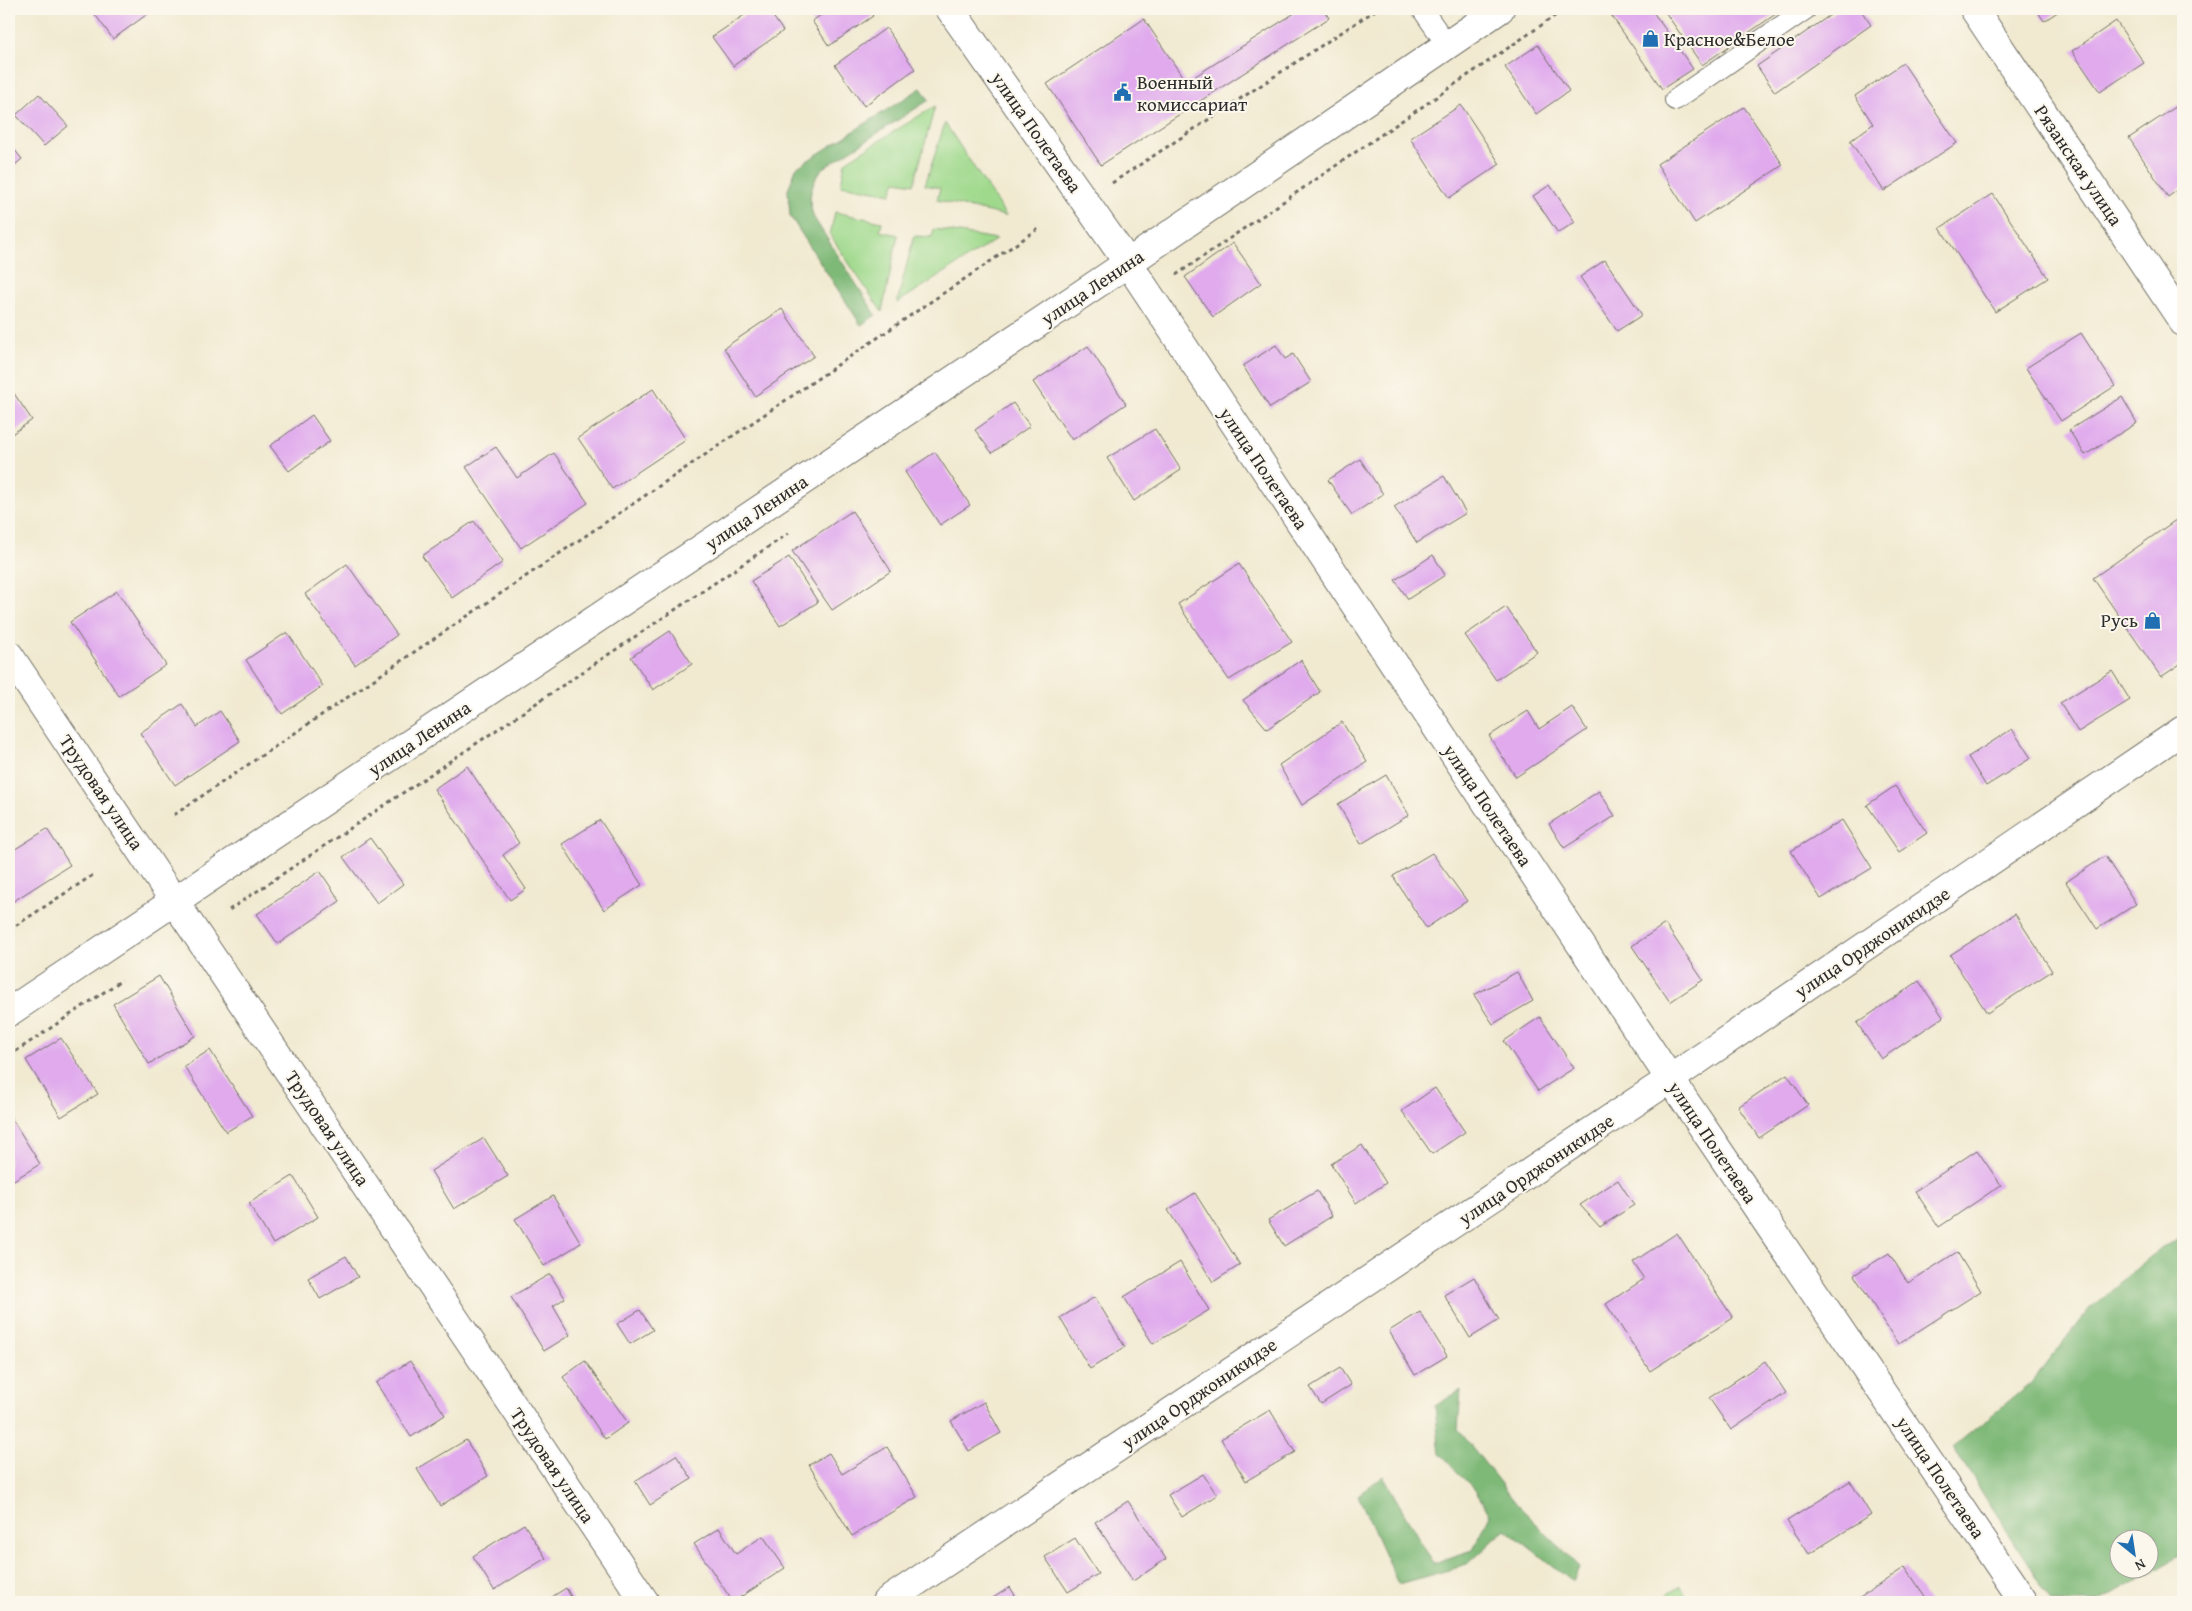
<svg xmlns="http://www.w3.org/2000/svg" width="2192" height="1611" font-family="'Gentium Book Plus',serif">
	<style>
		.green { fill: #9fd98c; stroke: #65825c }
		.forest { fill: #7fb978; stroke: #557252; fill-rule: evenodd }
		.building { fill: #e0aaed }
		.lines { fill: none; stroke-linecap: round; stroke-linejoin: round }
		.lane-casing { stroke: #706e65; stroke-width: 22 }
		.street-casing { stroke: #706e65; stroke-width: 30 }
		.secondary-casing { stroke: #706e65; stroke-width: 30 }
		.path { stroke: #706e65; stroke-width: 3; stroke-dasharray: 4 4; stroke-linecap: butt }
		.lane { stroke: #fff; stroke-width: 20 }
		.street { stroke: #fff; stroke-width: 28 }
		.secondary { stroke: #fff; stroke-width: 28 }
		.labels { text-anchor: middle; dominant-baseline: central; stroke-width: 4; stroke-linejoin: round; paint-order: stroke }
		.poi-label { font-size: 19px; fill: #2b2b2b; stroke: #fbf7ec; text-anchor: start }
		.street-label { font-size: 19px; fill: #2b2b2b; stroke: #fbf7ec }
	</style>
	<rect width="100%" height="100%" fill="#fbf7ec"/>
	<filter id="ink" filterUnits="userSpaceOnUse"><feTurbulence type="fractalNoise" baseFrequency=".02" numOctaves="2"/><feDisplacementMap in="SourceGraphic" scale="10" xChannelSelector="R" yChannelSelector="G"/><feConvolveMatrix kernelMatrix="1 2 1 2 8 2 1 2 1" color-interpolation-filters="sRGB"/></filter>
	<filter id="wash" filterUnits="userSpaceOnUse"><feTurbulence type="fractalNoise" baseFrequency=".0096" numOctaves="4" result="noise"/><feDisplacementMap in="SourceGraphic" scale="20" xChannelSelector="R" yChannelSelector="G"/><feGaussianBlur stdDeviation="1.12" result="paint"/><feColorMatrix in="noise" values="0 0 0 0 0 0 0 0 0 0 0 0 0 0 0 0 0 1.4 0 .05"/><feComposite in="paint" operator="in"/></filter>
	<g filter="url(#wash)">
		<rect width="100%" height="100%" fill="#f1ead1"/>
		<g class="green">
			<polygon points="935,106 914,184 896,181 891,194 841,185 845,162"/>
			<polygon points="945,123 1006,216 937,200 940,188 925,185"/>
			<polygon points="835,212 882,222 880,231 898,235 882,312 830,235"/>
			<polygon points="934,229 997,239 897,303 914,236 932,237"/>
			<polygon points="1680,1586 1691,1602 1656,1602"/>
		</g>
		<g class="forest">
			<path d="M 921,88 L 929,100 L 822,169 C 810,186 807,198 814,218 L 876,315 L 861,325 L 790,216 L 788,190 L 796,168 Z"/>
			<path d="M 2183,1238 L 2183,1554 L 2099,1602 L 2052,1602 L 1953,1447 L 2031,1383 L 2090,1308 L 2162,1247 ZM 2120,1538 L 2150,1538 L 2150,1568 L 2120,1568 Z"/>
			<polygon points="1461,1390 1458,1429 1516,1503 1579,1567 1573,1582 1506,1529 1467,1565 1398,1584 1358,1495 1383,1476 1433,1563 1473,1550 1490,1515 1475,1490 1440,1454 1435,1406"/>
		</g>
		<g id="blocks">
			<g class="building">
				<polygon points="91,9 151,9 153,10 113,39"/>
				<polygon points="753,9 768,9 783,31 733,66 712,37"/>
				<polygon points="830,9 868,9 873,16 829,46 812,21"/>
				<polygon points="1301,9 1323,9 1329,18 1101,165 1047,84 1144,19 1186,82"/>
				<polygon points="1607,9 1651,9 1693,69 1662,89"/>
				<polygon points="1663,9 1783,9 1702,65"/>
				<polygon points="1839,9 1860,9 1871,25 1775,92 1757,66"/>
				<polygon points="2036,9 2062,9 2044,21"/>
				<polygon points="2116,21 2144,63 2100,92 2072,51"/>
				<polygon points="886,28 915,69 864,106 835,65"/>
				<polygon points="1538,45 1569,91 1536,114 1505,67"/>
				<polygon points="1903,63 1957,143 1884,191 1850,141 1873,124 1855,96"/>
				<polygon points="39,94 68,126 44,146 16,115"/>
				<polygon points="2183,102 2183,186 2168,197 2129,138"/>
				<polygon points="1461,105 1500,164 1449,198 1410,138"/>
				<polygon points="1744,107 1783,165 1695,223 1657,164"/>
				<polygon points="9,143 22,159 9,170"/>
				<polygon points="1550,185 1575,222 1558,233 1533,196"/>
				<polygon points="1993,194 2048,278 1995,312 1940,228"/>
				<polygon points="1233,243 1261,283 1213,317 1185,277"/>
				<polygon points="1605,260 1642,315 1617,331 1580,277"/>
				<polygon points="782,309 814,356 755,396 724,348"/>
				<polygon points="2081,333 2115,386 2061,421 2026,368"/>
				<polygon points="1276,345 1285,359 1293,354 1311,382 1270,408 1243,366"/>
				<polygon points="1088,346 1126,404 1072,440 1033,382"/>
				<polygon points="9,386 32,420 9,436"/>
				<polygon points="653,389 686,440 612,489 578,438"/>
				<polygon points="2122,397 2137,423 2085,455 2069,430"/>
				<polygon points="1013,403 1030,426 992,453 975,430"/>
				<polygon points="312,415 330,441 289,471 270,446"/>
				<polygon points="1155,429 1181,470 1134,501 1107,458"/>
				<polygon points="496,447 517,478 554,453 588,503 521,548 466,467"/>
				<polygon points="935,452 970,505 940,525 905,472"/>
				<polygon points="1360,459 1383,494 1352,515 1328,480"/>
				<polygon points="1444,476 1466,513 1417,543 1394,507"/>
				<polygon points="852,511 891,571 832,610 792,551"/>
				<polygon points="2183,515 2183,662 2161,677 2093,578"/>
				<polygon points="474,521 503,562 452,598 422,556"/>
				<polygon points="1433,555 1445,575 1408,599 1395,580"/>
				<polygon points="789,557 818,602 780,626 751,581"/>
				<polygon points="347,564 397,635 355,665 305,594"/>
				<polygon points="1239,564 1292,642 1229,680 1178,604"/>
				<polygon points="117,591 166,665 119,696 70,622"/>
				<polygon points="1506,607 1537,652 1496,680 1465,635"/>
				<polygon points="670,631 692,664 653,690 631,657"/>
				<polygon points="287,632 323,686 282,714 246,660"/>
				<polygon points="1301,660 1320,692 1267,729 1243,700"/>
				<polygon points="2112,671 2130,700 2078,732 2060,703"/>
				<polygon points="182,704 197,727 220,711 240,741 175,785 140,733"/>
				<polygon points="1572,707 1587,730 1516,777 1489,736 1528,711 1539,729"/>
				<polygon points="1342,722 1367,762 1302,805 1279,765"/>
				<polygon points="2012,729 2031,758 1986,786 1968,757"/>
				<polygon points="467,766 519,843 503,855 526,889 510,900 434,789"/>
				<polygon points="1386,775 1409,815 1361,844 1338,804"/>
				<polygon points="1895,786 1927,833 1899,852 1867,805"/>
				<polygon points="1599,791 1615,816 1564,848 1549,824"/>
				<polygon points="600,820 642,885 604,910 562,844"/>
				<polygon points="1842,820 1872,868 1821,899 1791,851"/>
				<polygon points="47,829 70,865 9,904 9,853"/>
				<polygon points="370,838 403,884 377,903 343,857"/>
				<polygon points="1432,853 1467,901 1426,928 1393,876"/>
				<polygon points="2105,856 2136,904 2097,929 2066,882"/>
				<polygon points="320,871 340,901 278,944 257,914"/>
				<polygon points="2015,914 2052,971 1987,1013 1950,955"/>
				<polygon points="1665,924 1703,980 1670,1002 1632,946"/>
				<polygon points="1517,972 1533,1001 1493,1024 1474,995"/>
				<polygon points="159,976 195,1036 149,1064 113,1004"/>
				<polygon points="1919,981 1943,1017 1881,1059 1857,1023"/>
				<polygon points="1540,1017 1574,1068 1538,1091 1504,1041"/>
				<polygon points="61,1038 98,1094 61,1117 26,1060"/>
				<polygon points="210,1050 252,1116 226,1132 184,1066"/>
				<polygon points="1787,1074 1808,1105 1759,1138 1738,1107"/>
				<polygon points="1435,1088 1465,1132 1432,1154 1402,1111"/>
				<polygon points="9,1114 40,1164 9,1183"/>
				<polygon points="484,1138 508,1176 454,1209 431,1171"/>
				<polygon points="1362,1145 1386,1183 1356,1203 1331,1164"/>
				<polygon points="1977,1150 2001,1185 1939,1227 1915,1191"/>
				<polygon points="293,1176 318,1217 273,1244 249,1203"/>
				<polygon points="1618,1180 1634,1205 1600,1227 1580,1205"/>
				<polygon points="1317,1191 1332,1216 1284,1246 1268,1220"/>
				<polygon points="1195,1193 1240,1265 1213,1282 1168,1210"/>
				<polygon points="553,1196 581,1243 544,1266 515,1219"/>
				<polygon points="1677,1233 1733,1318 1650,1371 1606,1304 1644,1279 1633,1262"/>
				<polygon points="1957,1252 1981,1291 1898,1344 1854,1275 1889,1253 1908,1283"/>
				<polygon points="346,1256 358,1277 320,1299 308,1278"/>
				<polygon points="1180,1262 1209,1310 1153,1344 1124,1297"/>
				<polygon points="550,1274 565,1298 553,1306 570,1335 544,1351 511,1297"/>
				<polygon points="1474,1277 1499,1320 1470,1338 1444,1295"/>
				<polygon points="1095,1297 1125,1347 1090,1369 1060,1318"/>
				<polygon points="640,1310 653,1330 630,1344 617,1324"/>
				<polygon points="1420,1312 1447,1356 1415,1375 1389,1331"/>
				<polygon points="410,1361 445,1415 411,1437 376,1383"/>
				<polygon points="585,1361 628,1423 605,1439 563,1377"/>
				<polygon points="1765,1361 1786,1393 1731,1430 1709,1398"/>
				<polygon points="1340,1368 1351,1385 1321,1404 1310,1387"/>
				<polygon points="984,1402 1001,1433 969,1451 951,1421"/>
				<polygon points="1270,1410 1295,1452 1246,1481 1221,1439"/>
				<polygon points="466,1440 488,1476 440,1506 417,1469"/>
				<polygon points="887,1447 917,1497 852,1536 809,1465 829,1453 842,1474"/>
				<polygon points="676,1455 692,1479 650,1505 635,1481"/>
				<polygon points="1203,1474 1217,1495 1182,1517 1168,1495"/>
				<polygon points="1850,1481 1871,1515 1809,1554 1787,1521"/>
				<polygon points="1128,1501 1166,1559 1133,1581 1095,1522"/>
				<polygon points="524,1524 546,1558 494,1590 473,1556"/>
				<polygon points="719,1528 736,1554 763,1536 785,1568 733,1602 694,1544"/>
				<polygon points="1075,1538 1098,1574 1068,1592 1045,1557"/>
				<polygon points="1905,1567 1929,1602 1854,1602"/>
				<polygon points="1010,1587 1019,1602 987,1602"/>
				<polygon points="566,1588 574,1602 544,1602"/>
			</g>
		</g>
	</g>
	<g filter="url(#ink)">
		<use href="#blocks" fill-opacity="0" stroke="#706e65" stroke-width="1"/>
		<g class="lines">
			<defs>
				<g id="lane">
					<polyline points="1422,9 1447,45"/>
					<polyline points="1675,100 1806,9"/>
				</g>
				<g id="street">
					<polyline points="950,9 1128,263 1670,1079 2024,1602"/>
					<polyline points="9,655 645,1602"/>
					<polyline points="886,1602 1670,1079 2183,730"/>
				</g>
				<g id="secondary">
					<polyline points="1974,9 2183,322"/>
					<polyline points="9,1012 1128,263 1500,9"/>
				</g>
			</defs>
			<use href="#lane" class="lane-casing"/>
			<use href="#street" class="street-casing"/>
			<use href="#secondary" class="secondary-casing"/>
			<g class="path">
				<polyline points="1112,183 1377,9"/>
				<polyline points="1176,275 1565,9"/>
				<polyline points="174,815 1041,227"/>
				<polyline points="229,910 789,533"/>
				<polyline points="9,930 96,873"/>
				<polyline points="9,1056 122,980"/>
			</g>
			<use href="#lane" class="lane"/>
			<use href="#street" class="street"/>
			<use href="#secondary" class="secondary"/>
		</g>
	</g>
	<defs>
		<symbol id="shop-bare" viewBox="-9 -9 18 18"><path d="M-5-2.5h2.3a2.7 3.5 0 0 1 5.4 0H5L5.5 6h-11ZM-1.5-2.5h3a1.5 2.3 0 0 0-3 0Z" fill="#1f6fb2" stroke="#fbf7ec" stroke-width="2.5" paint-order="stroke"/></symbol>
		<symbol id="civic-bare" viewBox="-9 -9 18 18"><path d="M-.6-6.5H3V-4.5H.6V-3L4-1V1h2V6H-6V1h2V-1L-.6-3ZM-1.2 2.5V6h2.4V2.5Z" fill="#1f6fb2" stroke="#fbf7ec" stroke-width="2.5" paint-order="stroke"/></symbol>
	</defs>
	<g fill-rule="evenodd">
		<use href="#shop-bare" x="1638" y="26" width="25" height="25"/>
		<use href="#civic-bare" x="1110" y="80" width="25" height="25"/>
		<use href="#shop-bare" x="2140" y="608" width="25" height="25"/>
	</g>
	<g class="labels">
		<g class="poi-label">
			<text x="1664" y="39">Красное&amp;Белое</text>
			<text x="1137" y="82">Военный<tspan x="1137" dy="22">комиссариат</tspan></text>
			<text x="2138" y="620" text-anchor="end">Русь</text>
		</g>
		<g class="street-label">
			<text transform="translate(1037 132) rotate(55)">улица Полетаева</text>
			<text transform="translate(2079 165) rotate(56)">Рязанская улица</text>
			<text transform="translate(1092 287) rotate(-34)">улица Ленина</text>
			<text transform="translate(1264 468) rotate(56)">улица Полетаева</text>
			<text transform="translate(756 512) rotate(-34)">улица Ленина</text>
			<text transform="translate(419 738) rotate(-34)">улица Ленина</text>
			<text transform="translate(102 792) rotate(56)">Трудовая улица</text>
			<text transform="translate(1488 805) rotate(56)">улица Полетаева</text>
			<text transform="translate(1872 942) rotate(-34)">улица Орджоникидзе</text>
			<text transform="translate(328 1128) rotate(56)">Трудовая улица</text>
			<text transform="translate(1713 1142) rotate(56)">улица Полетаева</text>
			<text transform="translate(1536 1169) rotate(-34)">улица Орджоникидзе</text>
			<text transform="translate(1199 1393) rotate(-34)">улица Орджоникидзе</text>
			<text transform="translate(553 1465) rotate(56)">Трудовая улица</text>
			<text transform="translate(1941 1477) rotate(56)">улица Полетаева</text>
		</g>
	</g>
	<rect width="2192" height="1611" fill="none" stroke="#fbf7ec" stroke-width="30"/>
	<g transform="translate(2134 1554) rotate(150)"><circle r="24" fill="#fbf7ec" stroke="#a8a59f"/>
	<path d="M0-4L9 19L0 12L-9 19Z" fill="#1f6fb2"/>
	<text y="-8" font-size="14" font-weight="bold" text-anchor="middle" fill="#2b2b2b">N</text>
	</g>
</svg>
